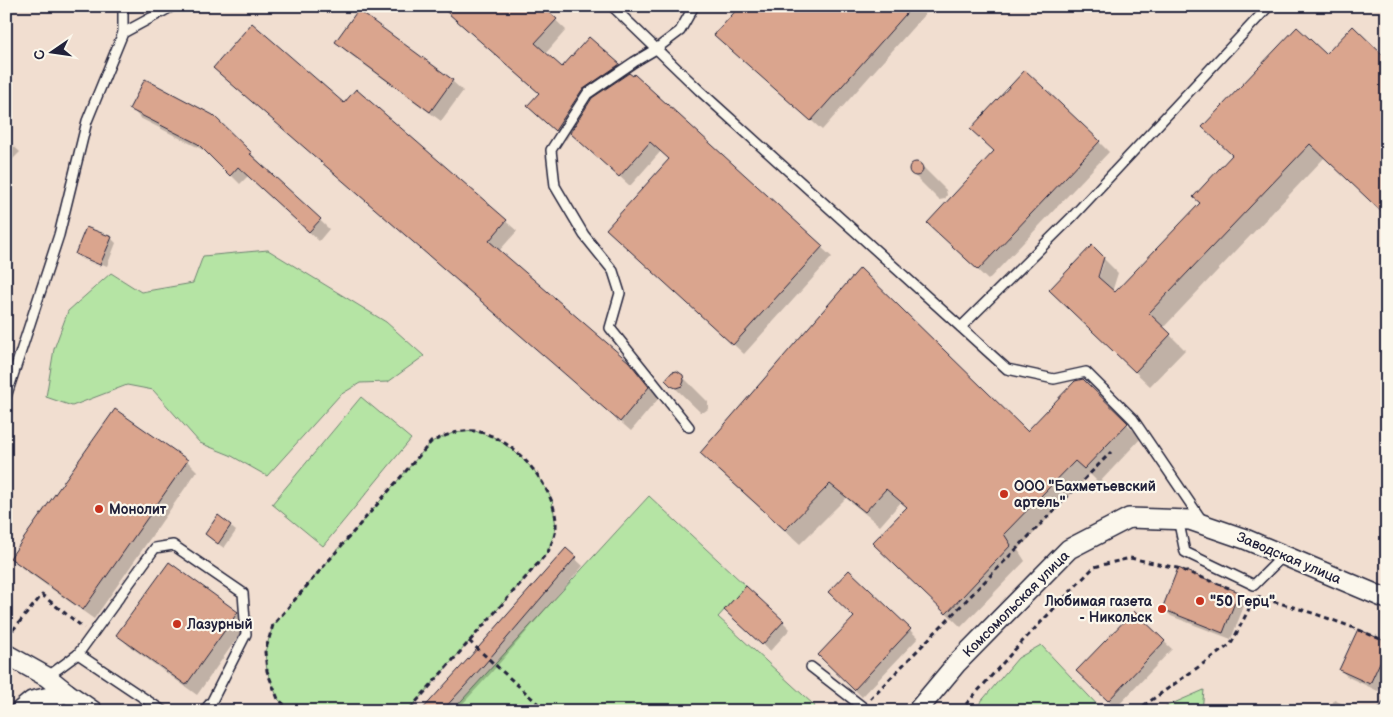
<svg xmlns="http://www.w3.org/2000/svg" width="1393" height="717" font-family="'Balsamiq Sans',sans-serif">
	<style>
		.green { fill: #b5e4a4; stroke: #6c8370 }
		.shadow { fill: #0003; fill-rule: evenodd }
		.building { fill: #daa58e; stroke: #22223b }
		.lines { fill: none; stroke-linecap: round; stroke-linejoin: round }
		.lane-casing { stroke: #22223b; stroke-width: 12 }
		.street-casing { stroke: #22223b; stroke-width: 22 }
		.path { stroke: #22223b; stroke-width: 3; stroke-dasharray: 5 4; stroke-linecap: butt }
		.lane { stroke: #fbf7ec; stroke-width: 9 }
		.street { stroke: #fbf7ec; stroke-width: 19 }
		.poi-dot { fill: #c8321e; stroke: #fbf7ec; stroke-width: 2 }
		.labels { text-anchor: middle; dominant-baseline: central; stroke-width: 4.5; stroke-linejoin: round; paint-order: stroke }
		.poi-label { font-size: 14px; font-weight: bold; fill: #22223b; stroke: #fbf7ec; text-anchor: start }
		.street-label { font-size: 14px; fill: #22223b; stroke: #fbf7ec }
	</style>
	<rect width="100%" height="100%" fill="#f1ded0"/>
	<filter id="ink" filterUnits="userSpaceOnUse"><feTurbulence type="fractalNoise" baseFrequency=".02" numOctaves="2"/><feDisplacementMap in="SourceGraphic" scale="10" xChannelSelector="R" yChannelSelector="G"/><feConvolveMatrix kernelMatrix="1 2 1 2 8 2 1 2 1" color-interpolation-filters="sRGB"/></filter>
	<g filter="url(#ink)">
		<g class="green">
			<polygon points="268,250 386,322 424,356 388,382 360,383 340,395 267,476 230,455 200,443 153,390 127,385 72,406 46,397 54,349 68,311 111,273 141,292 193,283 203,256"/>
			<polygon points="361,397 411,439 323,546 272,504"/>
			<polygon points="475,431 496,438 515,452 534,470 552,499 556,527 548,552 408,711 291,711 278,699 267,671 265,652 273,625 431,442 453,433"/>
			<polygon points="649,496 746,586 718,617 815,706 811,711 452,711"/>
			<polygon points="1041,645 1103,711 973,711 1018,658"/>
			<polygon points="1204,690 1202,711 1133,711 1160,709"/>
		</g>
		<g class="shadow">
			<polygon points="440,6 541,6 566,30 545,54 562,69 589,38 832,257 744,354 618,239 671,160 661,151 630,186 571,132 566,140 539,116 540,94"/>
			<polygon points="666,6 679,6 672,13"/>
			<polygon points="741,6 932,6 822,130 726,45"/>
			<polygon points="359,12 452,81 463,91 441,121 347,52 337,42"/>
			<path d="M 1297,29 L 1325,157 L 1163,328 L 1185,350 L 1150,386 L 1065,305 L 1092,247 L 1118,273 L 1112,292 L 1115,294 L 1201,203 L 1233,155 ZM 1104,262 L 1097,283 L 1095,282 L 1100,266 Z"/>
			<polygon points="214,68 344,105 356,91 517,231 499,251 629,363 659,398 631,431"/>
			<polygon points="131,108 212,116 329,229 319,241 248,176 240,184 209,153 140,118"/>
			<polygon points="6,139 20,152 6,166"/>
			<polygon points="1099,142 1109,152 988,280 939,233"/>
			<polygon points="915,163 921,165 946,190 947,195 945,199 939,200 914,175 911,168"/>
			<polygon points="111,238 116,243 107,266 80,255 80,258 105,269 81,259 76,254"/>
			<polygon points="682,376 708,402 708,409 704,412 700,412 667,380"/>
			<polygon points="115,410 187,461 197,471 94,619 22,568 12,558"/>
			<polygon points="1127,424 1141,438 1099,483 1090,474 1018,550 1025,561 961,627 889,557 908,508 901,502 880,526 846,498 800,544 716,468 1027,433"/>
			<polygon points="219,517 236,531 224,548 211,539"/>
			<polygon points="566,550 583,566 492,672 456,711 423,711"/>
			<polygon points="169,564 237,613 247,624 197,695 128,645 118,635"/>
			<polygon points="849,571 918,638 862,697 820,655 856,617"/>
			<polygon points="1238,593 1246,601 1231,639 1171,616 1164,609"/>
			<polygon points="1134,613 1172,649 1116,708 1078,671"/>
			<polygon points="733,617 783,622 790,629 770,651"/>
			<polygon points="1387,644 1387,671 1378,691 1348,677 1340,670"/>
			<polygon points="1334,700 1359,711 1329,711"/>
		</g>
		<g class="building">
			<polygon points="440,6 542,6 557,19 535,43 562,67 589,37 620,64 582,90 555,131 527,106 539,93"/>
			<polygon points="740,6 913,6 811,121 714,35"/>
			<polygon points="358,10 453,80 430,112 335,42"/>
			<polygon points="252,23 344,103 356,89 507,220 489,241 629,362 649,387 620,422 213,68"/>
			<polygon points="1353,26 1387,59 1387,217 1310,144 1149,313 1171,334 1135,372 1049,290 1092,245 1104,257 1098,277 1115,292 1200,203 1193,197 1232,155 1202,127 1297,27 1326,54"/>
			<polygon points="1025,70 1100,141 978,270 927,223 994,151 970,129"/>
			<polygon points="629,73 633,76 634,74 823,246 733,345 606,229 669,159 650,142 619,177 570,133 592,98"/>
			<polygon points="145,79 213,115 252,153 250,154 321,219 309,232 238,167 230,176 198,144 129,109"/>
			<circle cx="916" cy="169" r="7"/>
			<polygon points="86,227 112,237 100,265 75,254"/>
			<polygon points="860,268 1027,431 1075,381 1083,379 1128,423 1084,469 1075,461 1004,534 1011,545 946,614 872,543 907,507 886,489 865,512 830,484 785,530 700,453"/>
			<polygon points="677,371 683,375 684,381 682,386 676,388 671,386 665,380 672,372"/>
			<polygon points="115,409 188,460 83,610 10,558"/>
			<polygon points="218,515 231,525 218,544 205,534"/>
			<polygon points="566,548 576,557 484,665 442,711 421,711 478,648"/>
			<polygon points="169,562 238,612 186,685 116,635"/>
			<polygon points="1178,568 1239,592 1223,633 1162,609"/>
			<polygon points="849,570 911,629 854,690 818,655 854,617 828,592"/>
			<polygon points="746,586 784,621 762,645 724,610"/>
			<polygon points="1134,611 1165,641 1108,701 1076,671"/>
			<polygon points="1358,629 1387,642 1387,647 1370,684 1339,670"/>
		</g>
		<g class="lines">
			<defs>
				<g id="lane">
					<polyline points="612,6 699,90 1007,369 1054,379 1086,372 1133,419 1203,522"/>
					<polyline points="123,33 123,6"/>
					<polyline points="961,327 1073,216 1269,6"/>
					<polyline points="6,397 59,235 87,121 123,33 173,6"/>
					<polyline points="689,427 610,328 620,293 613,271 584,235 555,186 551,150 587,94 634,62 656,49 680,31 694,6"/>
					<polyline points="1178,519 1185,552 1254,585 1283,556"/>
					<polyline points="78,654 163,711"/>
					<polyline points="811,667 868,711"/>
					<polyline points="47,677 78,654 155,548 173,545 243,593 246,634 212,701 204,711"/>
					<polyline points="1384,711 1387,706"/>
				</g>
				<g id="street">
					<polyline points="6,654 47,677 67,693 93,711"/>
					<polyline points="20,711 32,701 67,693"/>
					<polyline points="917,711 957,663 1069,549 1129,518 1190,520 1245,539 1387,599"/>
				</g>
			</defs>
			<use href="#lane" class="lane-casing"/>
			<use href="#street" class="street-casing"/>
			<g class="path">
				<path d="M 1256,597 C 1301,608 1345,623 1387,642"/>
				<polyline points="7,637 42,595 84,628"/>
				<polyline points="469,641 546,711"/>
				<polyline points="870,699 1111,452"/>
				<path d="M 291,711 L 278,699 L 267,671 L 265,652 L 273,625 L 431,442 C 445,436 459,429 475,431 C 513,436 558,488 556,527 C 556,535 551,544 548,552 L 408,711"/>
				<polyline points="830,711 838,702"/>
				<polyline points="960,711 1019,645 1094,567 1130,558 1177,568 1229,588"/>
				<polyline points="1136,711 1231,644 1255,597"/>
			</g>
			<use href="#lane" class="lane"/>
			<use href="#street" class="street"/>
		</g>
	</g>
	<g class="poi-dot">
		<circle cx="1004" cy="494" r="5"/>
		<circle cx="99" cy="509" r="5"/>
		<circle cx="1200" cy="601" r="5"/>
		<circle cx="1162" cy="609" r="5"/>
		<circle cx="177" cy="624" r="5"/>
	</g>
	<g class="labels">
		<g class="poi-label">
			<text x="1014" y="486">ООО "Бахметьевский<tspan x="1014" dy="16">артель"</tspan></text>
			<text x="109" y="509">Монолит</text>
			<text x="1152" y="601" text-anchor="end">Любимая газета<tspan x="1152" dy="16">- Никольск</tspan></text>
			<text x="1210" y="601">"50 Герц"</text>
			<text x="187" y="624">Лазурный</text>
		</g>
		<g class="street-label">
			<text transform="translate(1289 558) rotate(23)">Заводская улица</text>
			<text transform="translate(1016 604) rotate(-45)">Комсомольская улица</text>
		</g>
	</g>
	<rect width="1393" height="717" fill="none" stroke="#fbf7ec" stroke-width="25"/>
	<rect x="12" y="12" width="1368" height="692" fill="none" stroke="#22223b" stroke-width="2" filter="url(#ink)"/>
	<g transform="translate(52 52) rotate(257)" stroke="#fbf7ec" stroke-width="4" paint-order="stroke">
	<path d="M0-4L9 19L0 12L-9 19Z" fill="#22223b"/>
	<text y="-8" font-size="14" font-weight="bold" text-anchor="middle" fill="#22223b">С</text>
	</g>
</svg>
